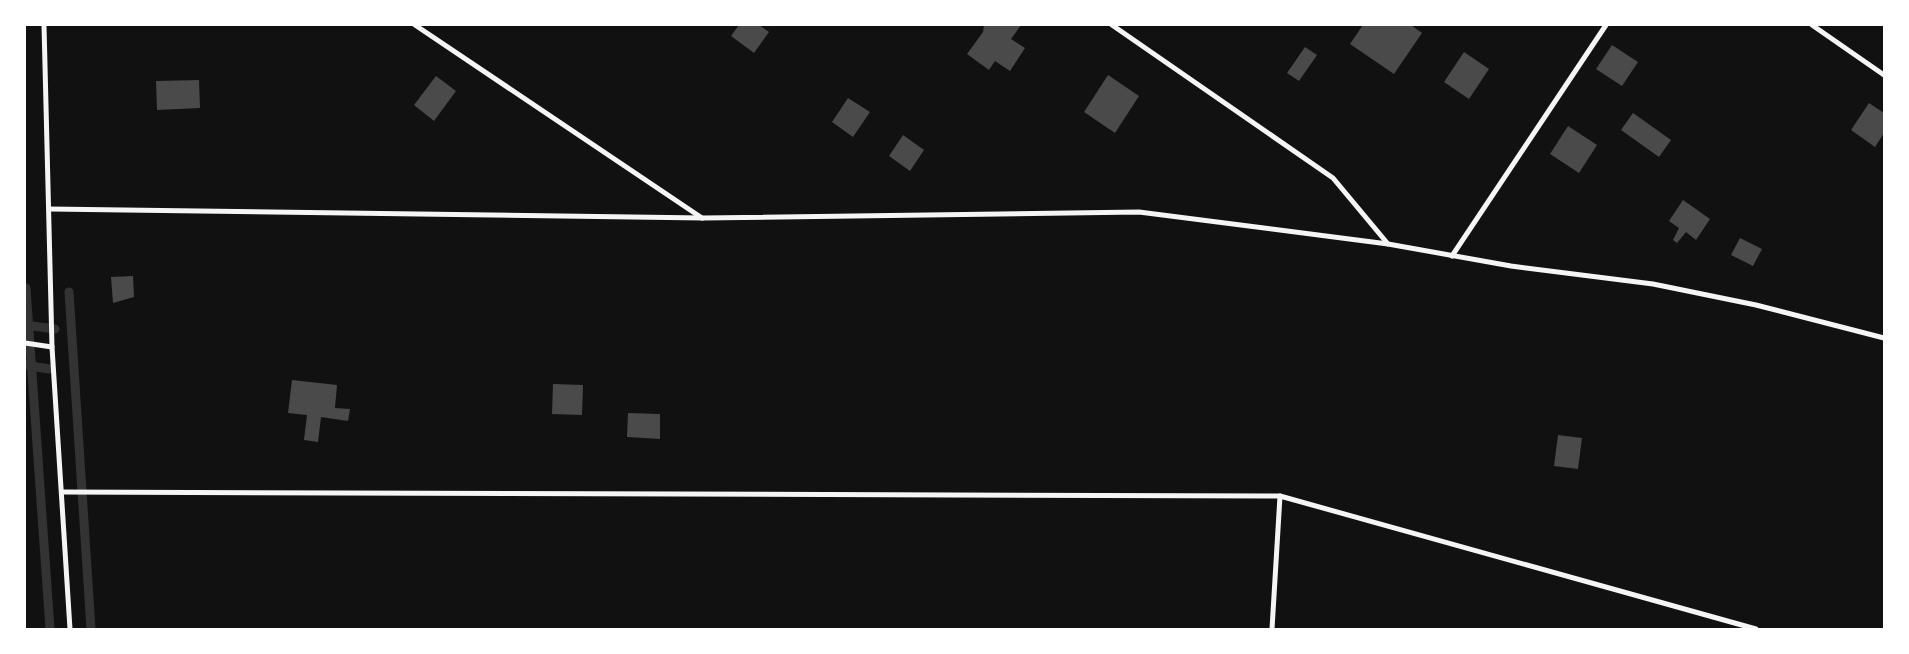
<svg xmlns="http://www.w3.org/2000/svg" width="1909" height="654" font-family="'DM Sans',sans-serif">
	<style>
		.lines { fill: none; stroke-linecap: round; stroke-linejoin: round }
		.stream { stroke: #333; stroke-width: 9 }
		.building { fill: #4a4a4a }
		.minor { stroke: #f5f5f5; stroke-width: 5 }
	</style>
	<rect width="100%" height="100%" fill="#111"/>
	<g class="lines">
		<g class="stream">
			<polyline points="26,288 50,629"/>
			<polyline points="69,292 91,629"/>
			<polyline points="25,325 55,329"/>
			<polyline points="25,365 49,369"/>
		</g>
	</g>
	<g class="building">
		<polygon points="739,25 759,25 769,32 754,53 731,36"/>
		<polygon points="984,25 1021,25 1011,39 1025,48 1010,71 995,61 989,70 967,54 983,32"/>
		<polygon points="1363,25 1411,25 1422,33 1394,74 1350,44"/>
		<polygon points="1612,45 1638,62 1622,86 1596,69"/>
		<polygon points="1305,47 1317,55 1299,81 1287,73"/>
		<polygon points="1464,52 1489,69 1469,99 1444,82"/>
		<polygon points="1108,75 1139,96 1115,133 1084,112"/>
		<polygon points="436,76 456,91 434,121 414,105"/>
		<polygon points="199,80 200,108 157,110 156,81"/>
		<polygon points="848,98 870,112 853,137 832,122"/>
		<polygon points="1869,103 1884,113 1884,133 1875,147 1851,130"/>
		<polygon points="1633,113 1671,140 1659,157 1621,130"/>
		<polygon points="1568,126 1597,145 1579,173 1550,154"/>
		<polygon points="903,135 924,150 910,171 889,156"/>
		<polygon points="1683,200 1710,219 1696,240 1686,232 1677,243 1673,240 1679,228 1669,221"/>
		<polygon points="1740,238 1762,249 1753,266 1731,255"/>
		<polygon points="133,276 134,297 113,303 111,277"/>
		<polygon points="292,380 337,385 335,408 350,409 348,421 321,417 318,442 304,440 307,415 288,413"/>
		<polygon points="553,384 583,385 582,415 552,414"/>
		<polygon points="628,413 660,414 660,439 627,437"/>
		<polygon points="1558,435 1582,438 1578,469 1554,466"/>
	</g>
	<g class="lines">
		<g class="minor">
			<polyline points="44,25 52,347 70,629"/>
			<polyline points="415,25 702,218"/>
			<polyline points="1112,25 1333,178 1388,244 1511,266 1653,284 1756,305 1884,338"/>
			<polyline points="1812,25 1884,75"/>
			<polyline points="49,209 703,218 1139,212 1388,244"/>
			<polyline points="1452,256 1606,25"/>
			<polyline points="25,343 52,347"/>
			<polyline points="62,492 1280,496 1756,629"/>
			<polyline points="1272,629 1280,496"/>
		</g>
	</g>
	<rect width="1909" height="654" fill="none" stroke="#ffffff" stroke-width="52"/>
</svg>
